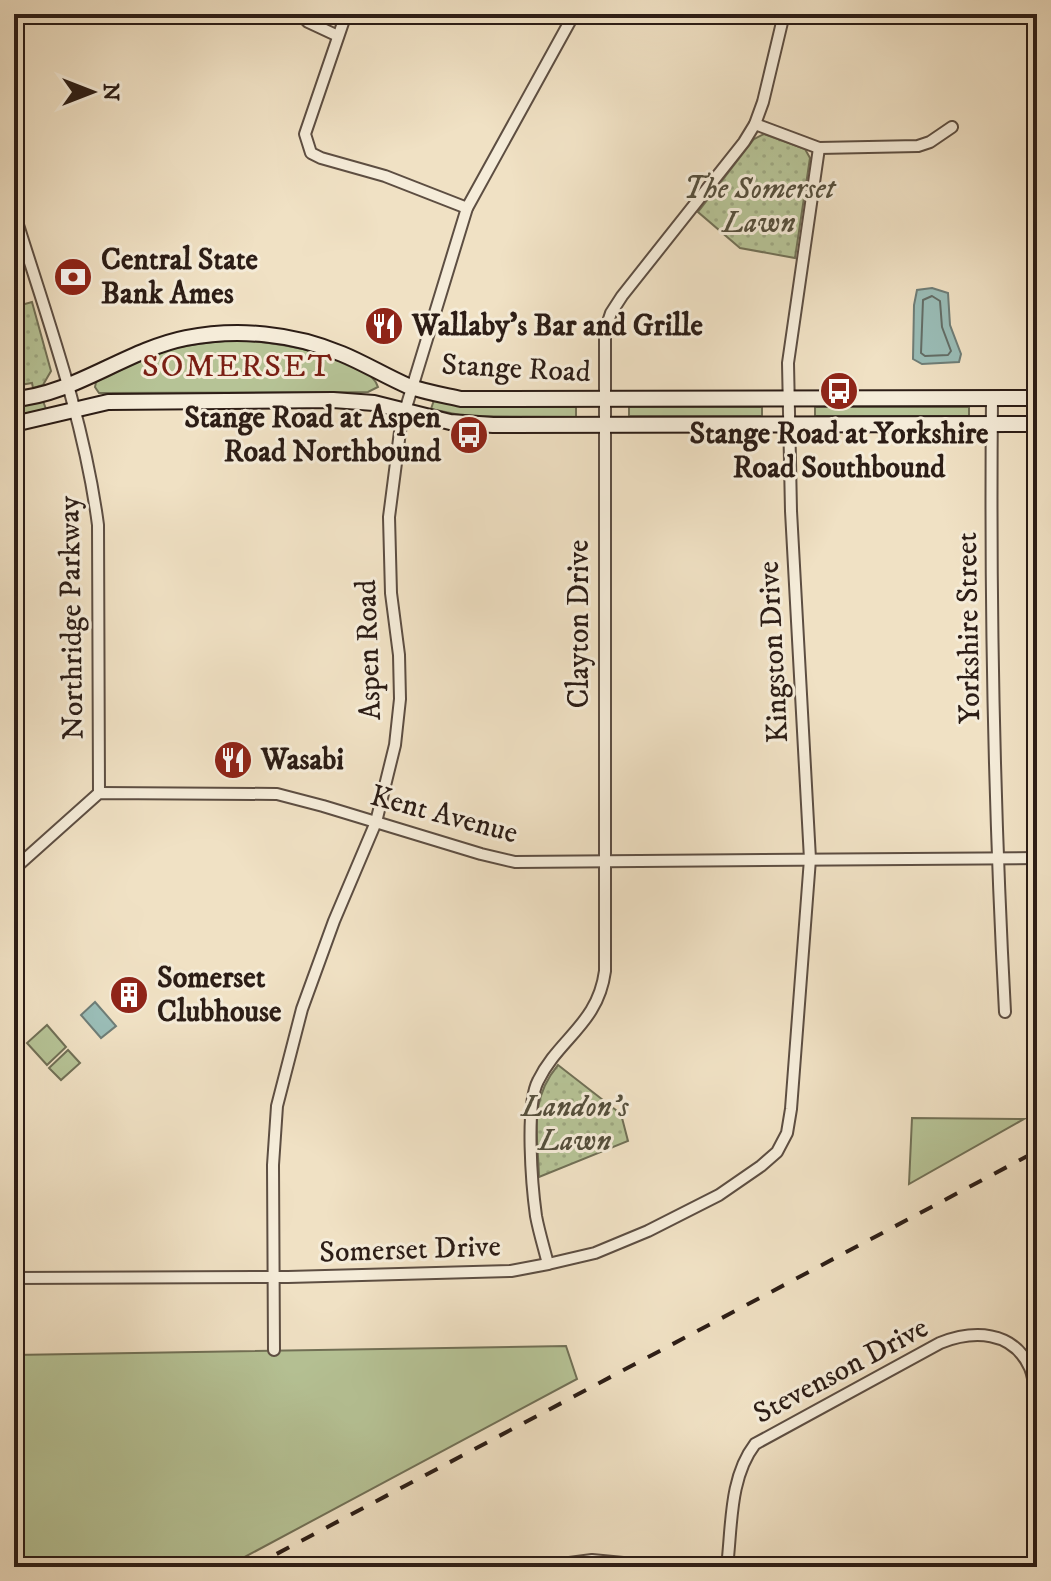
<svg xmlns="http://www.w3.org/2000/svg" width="1051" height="1581" font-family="'IM FELL DW Pica',serif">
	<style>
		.grass { fill: #b6c396; stroke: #717056; stroke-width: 2 }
		.park { fill: url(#park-dots); stroke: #717056; stroke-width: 2 }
		.water { fill: #9abdb7; stroke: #6e7d77; stroke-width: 2 }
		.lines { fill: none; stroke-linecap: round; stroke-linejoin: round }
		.shore { stroke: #636d66; stroke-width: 2 }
		.minor-casing { stroke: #5d4e42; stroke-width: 14 }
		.secondary-casing { stroke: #2c1d16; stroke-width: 18 }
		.minor { stroke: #f5ecd9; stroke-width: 10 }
		.secondary { stroke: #f5ecd9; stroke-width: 14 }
		.rail { stroke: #2c1d16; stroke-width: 4; stroke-dasharray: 14 14; stroke-linecap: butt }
		.labels { text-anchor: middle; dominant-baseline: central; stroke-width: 6; stroke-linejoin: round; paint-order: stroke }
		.park-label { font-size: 30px; font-style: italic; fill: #554f3c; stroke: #f5ecd9 }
		.poi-label { font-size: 30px; font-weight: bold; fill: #2c1d16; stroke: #f5ecd9; text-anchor: start }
		.street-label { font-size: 30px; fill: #2c1d16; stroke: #f5ecd9 }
		.neighbourhood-label { font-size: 32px; letter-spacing: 2px; fill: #7a1f14; stroke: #f5ecd9 }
	</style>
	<defs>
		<pattern id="park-dots" width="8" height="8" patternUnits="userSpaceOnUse" patternTransform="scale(2)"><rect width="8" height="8" fill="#b6c396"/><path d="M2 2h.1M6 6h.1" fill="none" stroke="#9da781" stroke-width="1.8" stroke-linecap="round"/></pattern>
	</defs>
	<rect width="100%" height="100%" fill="#f0e1c4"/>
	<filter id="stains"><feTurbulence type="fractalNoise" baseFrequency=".0025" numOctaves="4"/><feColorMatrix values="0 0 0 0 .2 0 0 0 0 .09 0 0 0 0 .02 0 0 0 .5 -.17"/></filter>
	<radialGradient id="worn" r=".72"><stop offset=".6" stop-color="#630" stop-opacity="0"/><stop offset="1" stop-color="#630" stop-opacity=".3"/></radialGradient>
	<g class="grass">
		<path d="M 237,340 C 267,341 368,355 378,387 L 368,392 L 104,393 L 99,393 L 95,387 L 96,382 C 138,352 187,343 237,340 Z"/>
		<polygon points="434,400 484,407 576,407 576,417 465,416 431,409"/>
		<polygon points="43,401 46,409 14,416 14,407"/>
		<rect x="629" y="407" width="133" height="9"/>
		<rect x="815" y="407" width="154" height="9"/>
		<polygon points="47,1025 66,1047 47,1065 27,1043"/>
		<polygon points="68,1050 80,1063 61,1080 49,1068"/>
		<polygon points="912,1118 1024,1119 909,1184"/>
		<polygon points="566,1346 577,1379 226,1567 14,1567 14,1355"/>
	</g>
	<g class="park">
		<polygon points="764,134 805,149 810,158 795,258 740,248 698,212 754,139"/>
		<polygon points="32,302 51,371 43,385 33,388 32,383 14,386 14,307"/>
		<path d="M 558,1065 L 621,1114 L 628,1141 L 539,1177 C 538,1134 528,1101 558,1065 Z"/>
	</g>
	<g class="water">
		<polygon points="932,288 948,293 950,325 961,354 959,362 922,364 913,359 914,305 917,290"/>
		<polygon points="95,1002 116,1026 101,1038 81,1015"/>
	</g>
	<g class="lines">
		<polygon class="shore" points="932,296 940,301 942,327 951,351 948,355 925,356 921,353 923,300"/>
		<defs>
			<g id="minor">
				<polyline points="300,14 308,22 338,36"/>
				<polyline points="346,14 305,134 311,153 321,158 385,176 467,208"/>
				<polyline points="755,124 819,148 918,146 930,142 952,127"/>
				<path d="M 14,212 C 46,315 84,418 98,525 L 99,793"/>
				<path d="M 992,398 C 990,603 994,808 1005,1012"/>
				<polyline points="14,869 99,793 277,794 323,806 481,854 515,862 1037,858"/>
				<path d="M 548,1264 C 544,1248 539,1232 536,1216 C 532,1187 525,1106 538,1081 C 559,1038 598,1024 605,971 L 605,331 L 611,313 L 622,296 L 744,142 L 755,124 L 763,102 L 784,14"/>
				<polyline points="14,1278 288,1277 511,1271 548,1264 595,1253 648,1231 719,1195 761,1166 777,1152 787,1133 791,1109 810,859 791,511 788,363 819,148"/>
				<polyline points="274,1350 273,1165 277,1106 302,1009 334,921 376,822 395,745 400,699 399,655 391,593 389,517 401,424 467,208 574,14"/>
				<polyline points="539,1567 592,1560 665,1567"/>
				<path d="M 727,1567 C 732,1526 729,1478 755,1444 L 940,1343 C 973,1330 1013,1330 1030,1368 C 1038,1388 1034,1415 1034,1436 C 1034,1480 1034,1523 1033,1567"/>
			</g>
			<g id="secondary">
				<path d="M 14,399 C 73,395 126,350 186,338 C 237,328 293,333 342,354 C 364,363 385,376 408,386 C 425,392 443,395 461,399 L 1037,398"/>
				<polyline points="14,424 108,402 333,400 374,403 450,422 493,425 1037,424"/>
			</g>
		</defs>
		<use href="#minor" class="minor-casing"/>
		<use href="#secondary" class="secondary-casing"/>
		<use href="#minor" class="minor"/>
		<use href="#secondary" class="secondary"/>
		<polyline class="rail" points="252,1567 1037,1151"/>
	</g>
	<defs>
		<symbol id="bank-disc" viewBox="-11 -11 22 22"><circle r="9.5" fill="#8f2418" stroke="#f5ecd9"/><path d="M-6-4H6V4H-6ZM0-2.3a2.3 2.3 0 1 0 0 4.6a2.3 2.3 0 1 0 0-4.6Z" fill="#fff"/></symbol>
		<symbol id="restaurant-disc" viewBox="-11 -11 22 22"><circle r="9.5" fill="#8f2418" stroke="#f5ecd9"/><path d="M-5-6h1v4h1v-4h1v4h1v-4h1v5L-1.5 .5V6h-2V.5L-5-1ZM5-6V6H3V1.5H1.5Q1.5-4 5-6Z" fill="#fff"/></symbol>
		<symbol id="bus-disc" viewBox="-11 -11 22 22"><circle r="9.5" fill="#8f2418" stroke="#f5ecd9"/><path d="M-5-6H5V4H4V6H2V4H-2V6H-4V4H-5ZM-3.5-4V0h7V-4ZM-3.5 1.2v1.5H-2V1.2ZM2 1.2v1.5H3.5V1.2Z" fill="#fff"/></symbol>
		<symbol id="building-disc" viewBox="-11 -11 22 22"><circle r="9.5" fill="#8f2418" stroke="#f5ecd9"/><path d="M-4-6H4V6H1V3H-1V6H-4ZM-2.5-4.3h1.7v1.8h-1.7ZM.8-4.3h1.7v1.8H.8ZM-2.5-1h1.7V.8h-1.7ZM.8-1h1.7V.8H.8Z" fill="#fff"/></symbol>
	</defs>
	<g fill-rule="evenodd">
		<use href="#bank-disc" x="51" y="255" width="44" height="44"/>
		<use href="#restaurant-disc" x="362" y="304" width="44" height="44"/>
		<use href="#bus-disc" x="817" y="369" width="44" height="44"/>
		<use href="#bus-disc" x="447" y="413" width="44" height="44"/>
		<use href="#restaurant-disc" x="211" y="738" width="44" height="44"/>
		<use href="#building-disc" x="107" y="973" width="44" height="44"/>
	</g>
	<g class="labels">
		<g class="park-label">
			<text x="759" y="189">The Somerset<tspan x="759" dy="34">Lawn</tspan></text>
			<text x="575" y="1107">Landon's<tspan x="575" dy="34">Lawn</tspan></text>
		</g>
		<g class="poi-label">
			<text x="101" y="260">Central State<tspan x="101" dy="34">Bank Ames</tspan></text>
			<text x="412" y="326">Wallaby's Bar and Grille</text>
			<text x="441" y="418" text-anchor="end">Stange Road at Aspen<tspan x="441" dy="34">Road Northbound</tspan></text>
			<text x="839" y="434" text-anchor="middle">Stange Road at Yorkshire<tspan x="839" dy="34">Road Southbound</tspan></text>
			<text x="261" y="760">Wasabi</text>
			<text x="157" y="978">Somerset<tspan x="157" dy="34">Clubhouse</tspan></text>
		</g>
		<g class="street-label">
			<text transform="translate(516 369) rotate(3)">Stange Road</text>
			<text transform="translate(72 618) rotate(-91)">Northridge Parkway</text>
			<text transform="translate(579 624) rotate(-90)">Clayton Drive</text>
			<text transform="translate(969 628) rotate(-91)">Yorkshire Street</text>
			<text transform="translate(369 650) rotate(-92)">Aspen Road</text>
			<text transform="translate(774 652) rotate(-93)">Kingston Drive</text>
			<text transform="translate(444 815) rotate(15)">Kent Avenue</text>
			<text transform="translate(410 1250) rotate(-2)">Somerset Drive</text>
			<text transform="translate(841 1371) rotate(-28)">Stevenson Drive</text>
		</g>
		<g class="neighbourhood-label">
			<text x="238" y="367">SOMERSET</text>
		</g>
	</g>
	<rect width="1051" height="1581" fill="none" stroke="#f0e1c4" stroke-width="48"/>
	<rect x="16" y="16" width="1019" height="1549" fill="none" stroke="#2c1d16" stroke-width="4"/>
	<rect x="24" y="24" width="1003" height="1533" fill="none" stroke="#2c1d16" stroke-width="2"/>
	<g transform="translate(92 92) rotate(90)" stroke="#f5ecd9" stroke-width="6" paint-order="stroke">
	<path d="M0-6L14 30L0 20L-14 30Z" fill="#2c1d16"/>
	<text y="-12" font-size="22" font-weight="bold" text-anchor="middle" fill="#2c1d16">N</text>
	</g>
	<rect width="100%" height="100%" filter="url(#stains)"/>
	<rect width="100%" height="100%" fill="url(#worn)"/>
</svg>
